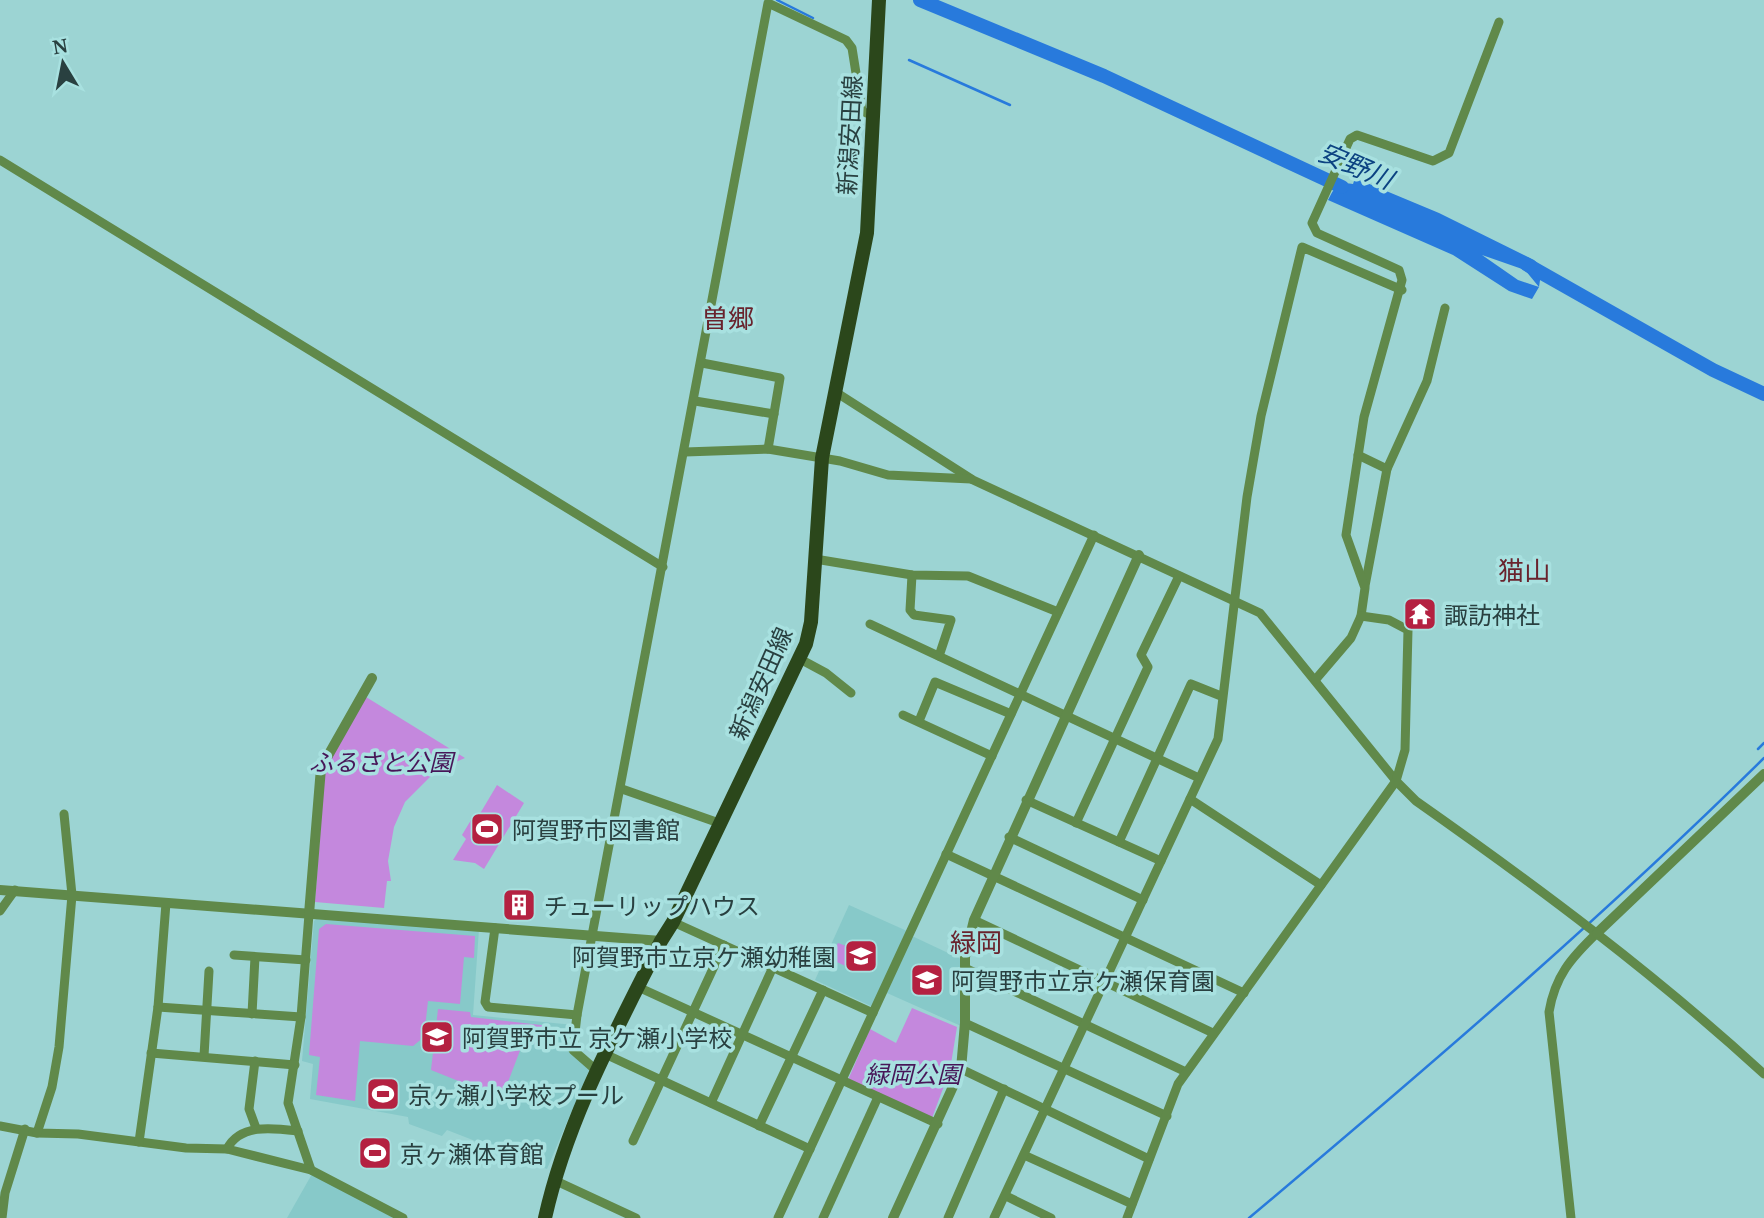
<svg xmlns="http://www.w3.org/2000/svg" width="1764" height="1218" font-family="'Noto Serif','Noto Sans JP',serif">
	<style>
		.built { fill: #87c9c9 }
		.green { fill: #c488dd }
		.water { fill: #287adc; fill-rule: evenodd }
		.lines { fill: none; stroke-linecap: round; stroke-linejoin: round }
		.stream { stroke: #287adc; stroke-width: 2.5 }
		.river { stroke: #287adc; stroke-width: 14 }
		.minor { stroke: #60894a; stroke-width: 9 }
		.tertiary { stroke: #60894a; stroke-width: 10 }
		.primary { stroke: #2b471b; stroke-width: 14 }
		.labels { text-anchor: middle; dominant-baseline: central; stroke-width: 7; stroke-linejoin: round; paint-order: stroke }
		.street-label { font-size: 24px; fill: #294040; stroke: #a8e1e0 }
		.poi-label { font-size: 24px; fill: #294040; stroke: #a8e1e0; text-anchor: start }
		.park-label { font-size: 24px; font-style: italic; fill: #471658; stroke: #a8e1e0 }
		.water-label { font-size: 26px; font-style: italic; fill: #0c4382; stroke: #a8e1e0 }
		.neighbourhood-label { font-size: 26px; fill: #69232d; stroke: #a8e1e0 }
	</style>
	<rect width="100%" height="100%" fill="#9cd4d3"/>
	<g class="built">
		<polygon points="849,905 907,931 873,1007 815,980"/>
		<polygon points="318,917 479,929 473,1015 574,1025 568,1050 590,1068 547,1169 447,1130 442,1136 409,1124 408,1117 310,1099 313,1064 302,1061 314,921"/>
		<polygon points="912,936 963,960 961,1026 887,993"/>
		<polygon points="312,1174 400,1218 287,1218"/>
	</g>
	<g class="green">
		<polygon points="366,697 465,758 437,770 405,802 394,827 388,861 391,881 387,881 384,908 315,902 325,767"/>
		<polygon points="497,785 524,803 484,869 475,863 453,860 466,839 462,835 471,820 475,822"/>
		<polygon points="326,924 475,936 474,958 464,957 460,1004 428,1001 424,1037 413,1046 360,1041 355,1101 316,1095 320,1057 309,1055 319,929"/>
		<polygon points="858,941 867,945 858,964 850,968 830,959 838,943 854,949"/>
		<polygon points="912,1008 957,1027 950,1070 932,1118 848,1080 870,1029 896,1043"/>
		<polygon points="438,1009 470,1012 471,1017 550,1026 545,1047 524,1040 505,1090 496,1096 431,1070"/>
	</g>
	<path class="water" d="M 1355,178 L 1439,213 L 1534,260 L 1542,267 L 1539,287 L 1532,299 L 1509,291 L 1453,255 L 1328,200 C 1335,187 1337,181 1353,184 ZM 1482,255 L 1525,270 L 1539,287 L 1518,280 Z"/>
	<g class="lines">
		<g class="stream">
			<polyline points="777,0 813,18"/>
			<polyline points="909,60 1010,105"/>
			<polyline points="1758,749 1764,743"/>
			<path d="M 1249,1218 C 1425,1070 1600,920 1764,758"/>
		</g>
		<g class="river">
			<polyline points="920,0 1104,76 1342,187"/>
			<polyline points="1526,264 1713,370 1764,394"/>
		</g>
		<g class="minor">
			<polyline points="0,160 663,567"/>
			<polyline points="702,363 780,378 768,449"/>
			<path d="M 834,391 L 973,480 L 1260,613 L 1396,781 L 1416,801 C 1537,886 1655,974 1764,1074"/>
			<polyline points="695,401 774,414"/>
			<polyline points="685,452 768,449 840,461 888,475 971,479"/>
			<polyline points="1358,455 1387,469"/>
			<polyline points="815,559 912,575 968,576 1058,612"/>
			<polyline points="912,575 910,610 914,615 951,620 939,656"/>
			<polyline points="1365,586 1387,469 1427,381 1445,308"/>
			<polyline points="870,624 1199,778"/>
			<polyline points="800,659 826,673 851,693"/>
			<polyline points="1316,679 1351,638 1361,616 1365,588 1346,535 1364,417 1402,280 1399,270 1317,233 1312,223 1350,139 1357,135 1433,161 1449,153 1499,22"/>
			<polyline points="903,715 992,756"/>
			<polyline points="919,721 935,682 1011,714"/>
			<polyline points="622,789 719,823"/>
			<polyline points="1190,799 1321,885"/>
			<polyline points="1026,800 1161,861"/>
			<polyline points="1076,823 1148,667 1141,655 1179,576"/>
			<polyline points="1009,837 1143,900"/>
			<polyline points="1119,842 1191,684 1221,696"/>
			<polyline points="946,854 1244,993"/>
			<polyline points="0,911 15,890"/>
			<polyline points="309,914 301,1017 288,1103 311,1170"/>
			<polyline points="974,920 1213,1033"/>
			<polyline points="673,922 873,1013"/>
			<polyline points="495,928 485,1002 488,1007 577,1015"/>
			<polyline points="234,955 306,960"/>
			<polyline points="965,968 1186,1072"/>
			<polyline points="638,987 938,1124"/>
			<polyline points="158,1007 301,1017"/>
			<polyline points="252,1014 255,957"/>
			<polyline points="965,1023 1167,1116"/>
			<polyline points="151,1053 295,1065"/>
			<polyline points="605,1054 810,1149"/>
			<polyline points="204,1056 209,971"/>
			<polyline points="255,1061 249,1109 256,1128"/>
			<polyline points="961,1069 1149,1159"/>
			<polyline points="597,1071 573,1050 577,1015 768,3 846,40 852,48 862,111 873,116"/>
			<polyline points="711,1103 773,967"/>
			<polyline points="0,1126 37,1133 78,1134 186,1148 227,1149 311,1170 403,1218"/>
			<polyline points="759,1126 823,990"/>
			<polyline points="37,1133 52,1087 59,1047 72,895 64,814"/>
			<polyline points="633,1141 724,945"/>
			<polyline points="139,1142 158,1007 166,903"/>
			<path d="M 227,1149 C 240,1123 274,1128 298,1131"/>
			<polyline points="1024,1155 1132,1204"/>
			<polyline points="554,1180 636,1218"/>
			<polyline points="1006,1196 1051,1218"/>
			<polyline points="2,1218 5,1193 25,1129"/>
			<polyline points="778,1218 1094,535"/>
			<polyline points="823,1218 878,1097"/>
			<polyline points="948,1218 1004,1089"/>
			<polyline points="994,1218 1218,739 1247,497 1261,416 1302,247 1402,290"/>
			<polyline points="1127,1218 1178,1084 1396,781 1405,750 1408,630 1389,620 1361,616"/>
			<path d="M 1571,1218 L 1549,1012 C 1555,976 1571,958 1597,933"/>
		</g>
		<g class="tertiary">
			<polyline points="0,890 661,941"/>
			<polyline points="309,914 321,768 372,678"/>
			<polyline points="1597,933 1764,774"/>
			<polyline points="893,1218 961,1069 965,1023 965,957 974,920 1139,555"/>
		</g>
		<path class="primary" d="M 545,1218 C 567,1119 616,1031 661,941 L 673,922 L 806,644 L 811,622 L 822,458 L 867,233 L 879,0"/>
	</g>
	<defs>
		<symbol id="temple-square" viewBox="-11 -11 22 22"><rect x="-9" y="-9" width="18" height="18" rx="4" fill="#b42141" stroke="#a8e1e0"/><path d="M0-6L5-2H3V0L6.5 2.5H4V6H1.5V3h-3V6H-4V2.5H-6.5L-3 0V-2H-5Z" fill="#fff"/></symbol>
		<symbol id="stadium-square" viewBox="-11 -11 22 22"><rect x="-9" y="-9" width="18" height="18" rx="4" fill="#b42141" stroke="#a8e1e0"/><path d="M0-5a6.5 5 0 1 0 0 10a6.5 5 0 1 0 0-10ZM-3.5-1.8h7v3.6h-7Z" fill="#fff"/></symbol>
		<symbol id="building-square" viewBox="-11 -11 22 22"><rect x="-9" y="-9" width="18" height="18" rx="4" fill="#b42141" stroke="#a8e1e0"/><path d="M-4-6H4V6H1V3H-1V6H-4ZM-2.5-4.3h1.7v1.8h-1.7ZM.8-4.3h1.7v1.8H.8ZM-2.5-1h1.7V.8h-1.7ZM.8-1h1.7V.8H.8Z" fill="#fff"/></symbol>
		<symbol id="school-square" viewBox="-11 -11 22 22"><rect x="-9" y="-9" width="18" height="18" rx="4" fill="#b42141" stroke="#a8e1e0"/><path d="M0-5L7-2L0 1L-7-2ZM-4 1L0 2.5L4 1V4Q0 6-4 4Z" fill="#fff"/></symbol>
	</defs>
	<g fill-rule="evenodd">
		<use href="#temple-square" x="1401" y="595" width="38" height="38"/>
		<use href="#stadium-square" x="468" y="810" width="38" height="38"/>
		<use href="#building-square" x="500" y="886" width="38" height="38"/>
		<use href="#school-square" x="842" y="937" width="38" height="38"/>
		<use href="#school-square" x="908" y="961" width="38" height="38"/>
		<use href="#school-square" x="418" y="1018" width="38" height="38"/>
		<use href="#stadium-square" x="364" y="1075" width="38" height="38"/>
		<use href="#stadium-square" x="356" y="1134" width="38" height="38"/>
	</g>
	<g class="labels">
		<g class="street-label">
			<text transform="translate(849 135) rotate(-87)">新潟安田線</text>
			<text transform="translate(760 683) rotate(-66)">新潟安田線</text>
		</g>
		<g class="poi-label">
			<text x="1444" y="614">諏訪神社</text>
			<text x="512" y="829">阿賀野市図書館</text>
			<text x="544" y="905">チューリップハウス</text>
			<text x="836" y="956" text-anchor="end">阿賀野市立京ケ瀬幼稚園</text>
			<text x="951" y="980">阿賀野市立京ケ瀬保育園</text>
			<text x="462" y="1037">阿賀野市立 京ケ瀬小学校</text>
			<text x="408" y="1094">京ヶ瀬小学校プール</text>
			<text x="400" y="1153">京ヶ瀬体育館</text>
		</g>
		<g class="park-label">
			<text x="381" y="761">ふるさと公園</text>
			<text x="913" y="1073">緑岡公園</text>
		</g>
		<g class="water-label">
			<text transform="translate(1356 165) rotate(23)">安野川</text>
		</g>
		<g class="neighbourhood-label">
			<text x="728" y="318">曽郷</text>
			<text x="1524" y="570">猫山</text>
			<text x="976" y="942">緑岡</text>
		</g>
	</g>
	<g transform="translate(63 63) rotate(350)" stroke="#a8e1e0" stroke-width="5" paint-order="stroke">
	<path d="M0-5L12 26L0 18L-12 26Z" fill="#294040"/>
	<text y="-10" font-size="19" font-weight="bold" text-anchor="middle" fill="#294040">N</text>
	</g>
</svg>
